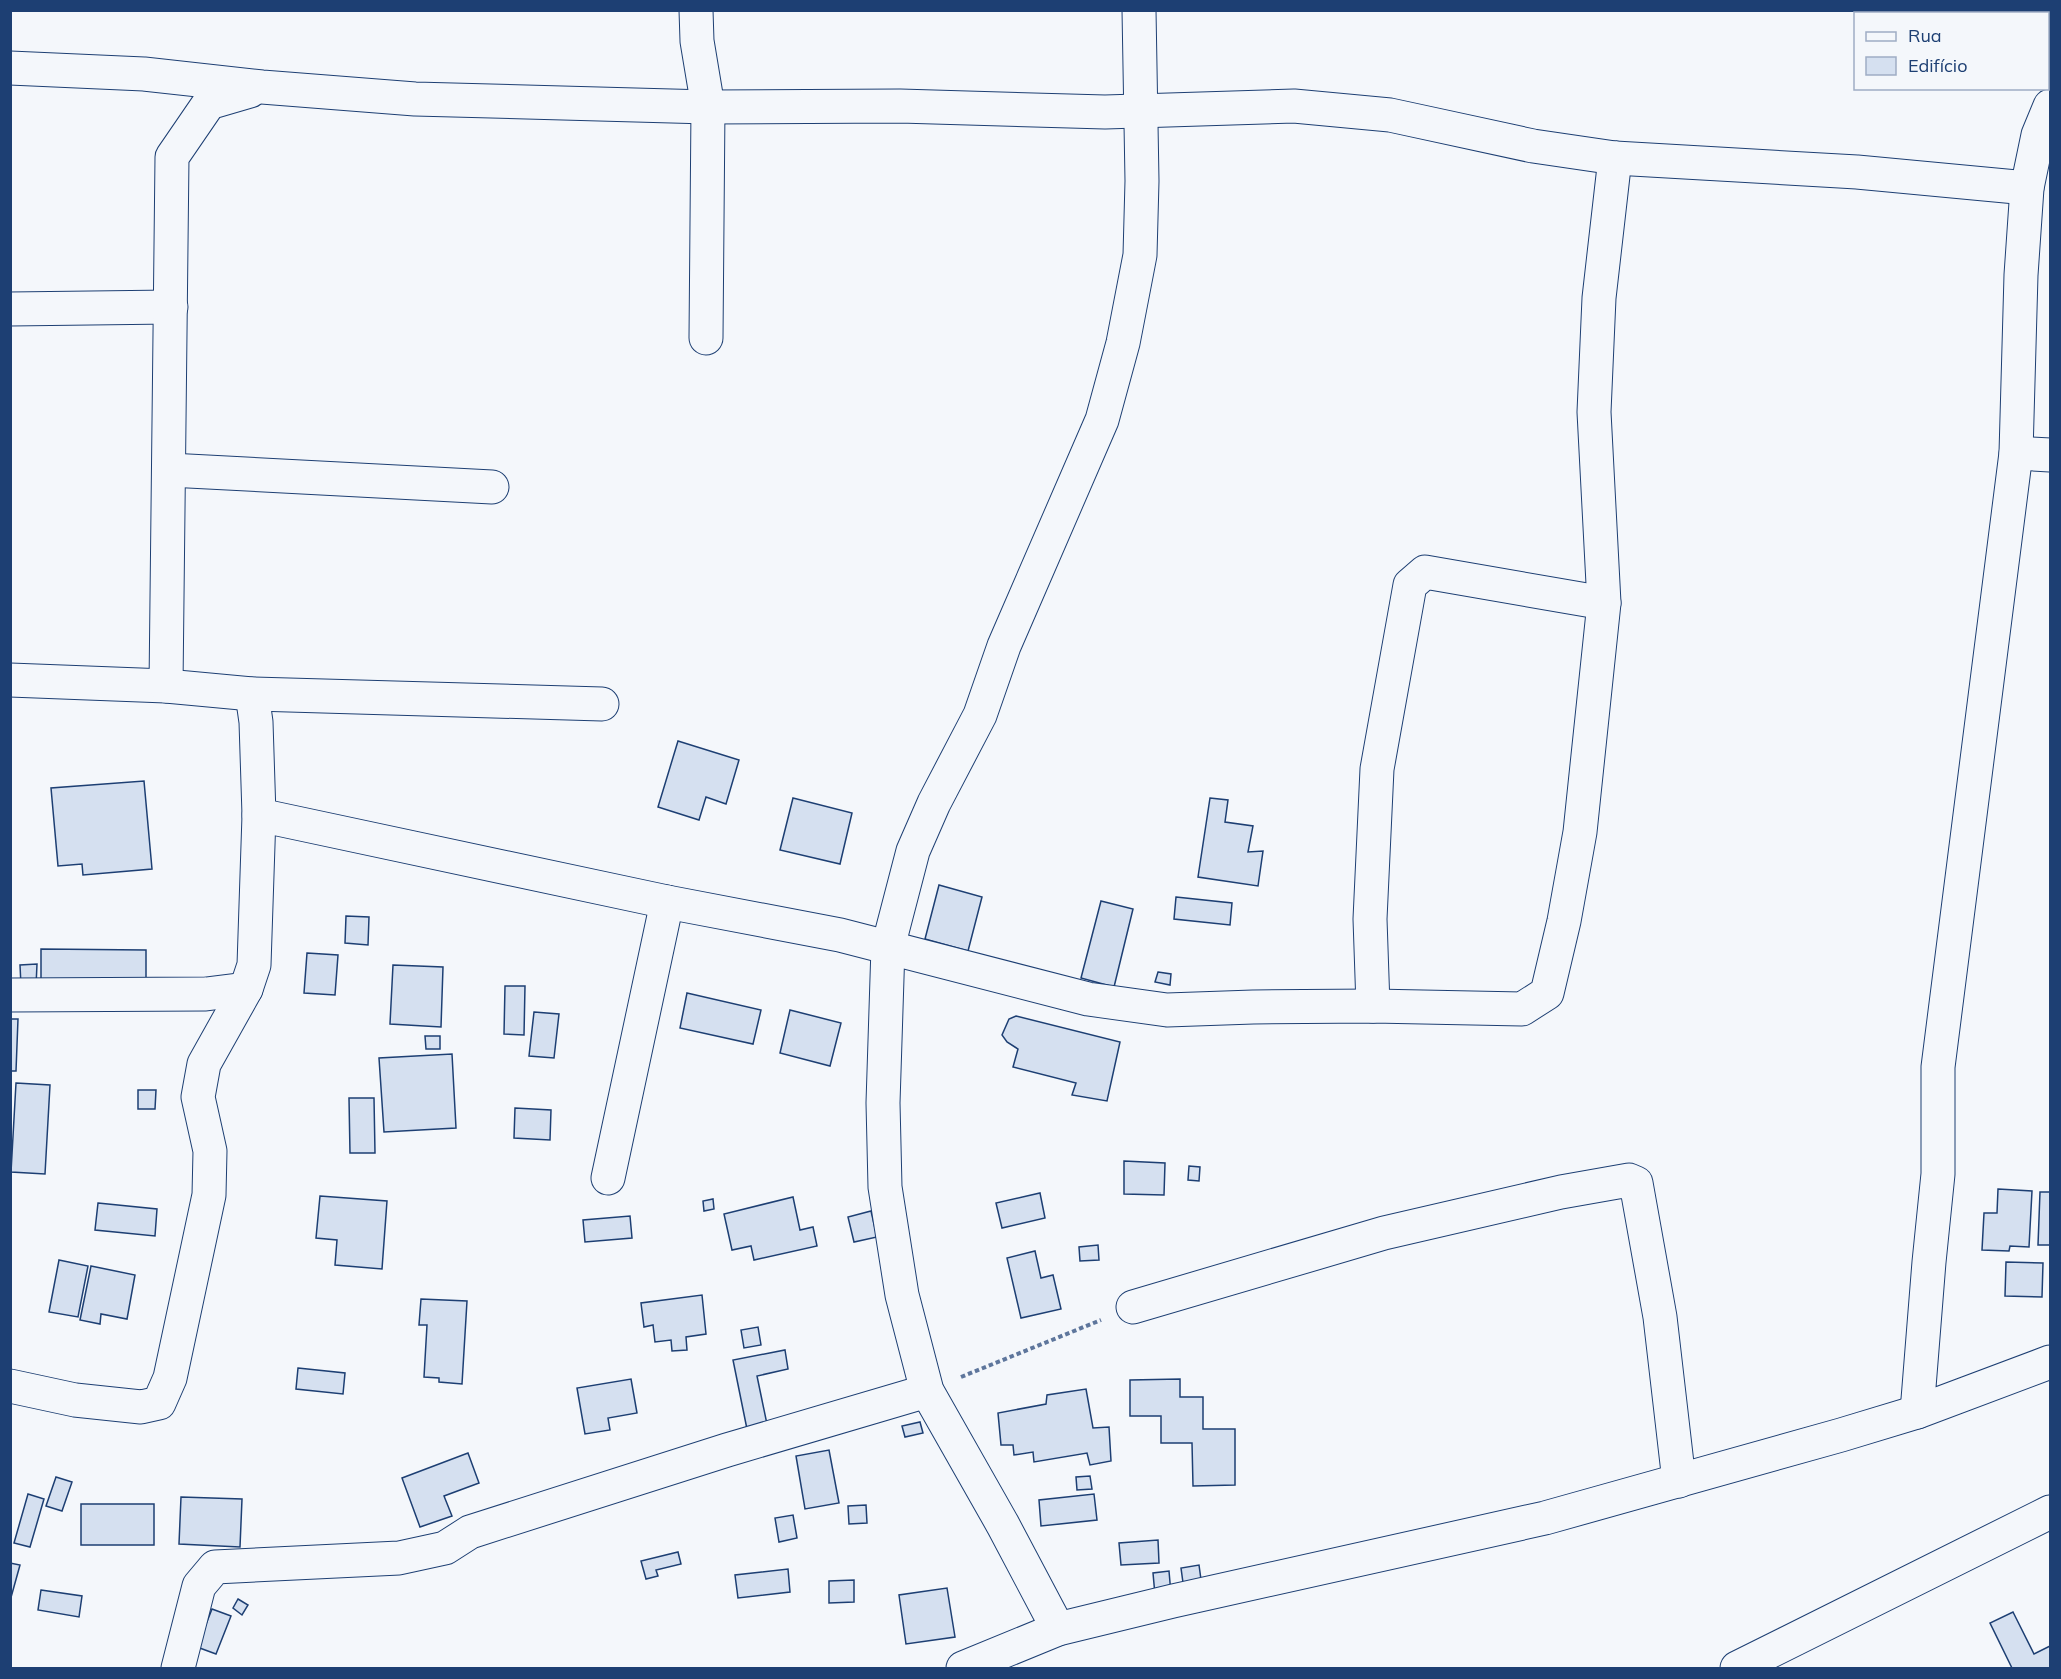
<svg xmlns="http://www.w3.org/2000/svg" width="2061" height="1679" font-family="Mulish,sans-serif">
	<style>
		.building { fill: #d5e0f0; stroke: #1d3f73; stroke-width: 1.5 }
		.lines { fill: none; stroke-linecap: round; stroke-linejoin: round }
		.minor-casing { stroke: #1d3f73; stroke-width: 35 }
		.tertiary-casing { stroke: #1d3f73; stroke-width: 35 }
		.path { stroke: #5e769c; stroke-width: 4; stroke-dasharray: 4.5 3; stroke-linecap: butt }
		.minor { stroke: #f4f7fb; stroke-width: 33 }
		.tertiary { stroke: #f4f7fb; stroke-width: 33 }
	</style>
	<rect width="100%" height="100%" fill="#f4f7fb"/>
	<g class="building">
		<polygon points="678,741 739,760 726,804 706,797 699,820 658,807"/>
		<polygon points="144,781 152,869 83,875 82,864 58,866 51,788"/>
		<polygon points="793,798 852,813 840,864 780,850"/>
		<polygon points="1210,798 1228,800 1225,822 1253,826 1248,852 1263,851 1258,886 1198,877"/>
		<polygon points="939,885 982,897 968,951 925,939"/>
		<polygon points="1176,897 1232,903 1230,925 1174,919"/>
		<polygon points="1101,901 1133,909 1114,987 1081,978"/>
		<polygon points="346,916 369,917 368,945 345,943"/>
		<polygon points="41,949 146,950 146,985 41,984"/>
		<polygon points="307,953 338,955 335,995 304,993"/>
		<polygon points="37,964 36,986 21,986 20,965"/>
		<polygon points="393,965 443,967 441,1027 390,1024"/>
		<polygon points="1158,972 1171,974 1170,985 1155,982"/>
		<polygon points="505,986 525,986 524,1035 504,1034"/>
		<polygon points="687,993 761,1010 753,1044 680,1028"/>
		<polygon points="790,1010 841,1023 830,1066 780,1053"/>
		<polygon points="534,1012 559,1014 554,1058 529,1056"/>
		<polygon points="1016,1016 1120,1042 1107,1101 1072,1095 1076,1083 1013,1067 1018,1049 1007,1042 1002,1035 1009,1019"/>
		<polygon points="10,1019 18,1019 16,1071 10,1071"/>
		<polygon points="425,1036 440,1036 440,1049 426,1049"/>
		<polygon points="452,1054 456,1128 384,1132 379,1058"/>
		<polygon points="16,1083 50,1085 45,1174 11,1172"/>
		<polygon points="138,1090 156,1090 155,1109 138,1109"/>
		<polygon points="349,1098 374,1098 375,1153 350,1153"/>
		<polygon points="515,1108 551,1110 550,1140 514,1138"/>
		<polygon points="1124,1161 1165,1163 1164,1195 1124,1194"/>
		<polygon points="1189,1166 1200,1167 1199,1181 1188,1180"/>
		<polygon points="1998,1189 2032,1191 2029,1247 2010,1246 2009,1251 1982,1250 1984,1213 1997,1213"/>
		<polygon points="2040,1192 2050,1192 2050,1245 2038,1245"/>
		<polygon points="1040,1193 1045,1218 1002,1228 996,1203"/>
		<polygon points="320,1196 387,1201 382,1269 335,1265 337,1240 316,1238"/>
		<polygon points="793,1197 800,1230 813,1227 817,1246 754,1260 751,1246 732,1250 724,1214"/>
		<polygon points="713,1199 714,1209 704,1211 703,1201"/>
		<polygon points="98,1203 157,1209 155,1236 95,1230"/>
		<polygon points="871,1211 877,1237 854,1242 848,1217"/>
		<polygon points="630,1216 632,1238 585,1242 583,1220"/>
		<polygon points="1098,1245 1099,1260 1080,1261 1079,1247"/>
		<polygon points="1035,1251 1041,1278 1053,1275 1061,1309 1021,1318 1007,1258"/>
		<polygon points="59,1260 88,1266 78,1317 49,1312"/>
		<polygon points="2006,1262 2043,1263 2042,1297 2005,1296"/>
		<polygon points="91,1266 135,1275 127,1319 101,1314 100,1324 80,1320"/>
		<polygon points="702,1295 706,1334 686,1337 687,1350 672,1351 671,1340 655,1342 653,1325 644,1327 641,1303"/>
		<polygon points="421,1299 467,1301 462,1384 439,1382 439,1378 424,1377 427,1325 419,1325"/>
		<polygon points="758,1327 761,1345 744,1348 741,1330"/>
		<polygon points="785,1350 788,1369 757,1376 768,1429 748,1434 733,1360"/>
		<polygon points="298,1368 345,1373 343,1394 296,1389"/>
		<polygon points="631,1379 637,1413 608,1418 610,1430 585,1434 577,1388"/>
		<polygon points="1180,1379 1180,1397 1203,1397 1203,1429 1235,1429 1235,1485 1193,1486 1192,1443 1161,1443 1161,1416 1130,1416 1130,1380"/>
		<polygon points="1086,1389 1093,1428 1109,1427 1111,1461 1090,1465 1087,1453 1034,1462 1033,1452 1014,1455 1013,1445 1001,1445 998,1413 1046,1404 1047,1395"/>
		<polygon points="920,1422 923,1433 905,1437 902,1426"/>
		<polygon points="829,1450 839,1503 805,1509 796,1456"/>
		<polygon points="468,1453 479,1483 444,1496 452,1516 420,1527 402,1478"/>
		<polygon points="1090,1476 1092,1489 1077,1490 1076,1477"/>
		<polygon points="56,1477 72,1482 62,1511 46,1506"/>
		<polygon points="28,1494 44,1499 30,1547 14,1543"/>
		<polygon points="1094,1494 1097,1520 1041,1526 1039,1500"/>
		<polygon points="181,1497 242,1499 240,1547 179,1544"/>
		<rect x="81" y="1504" width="73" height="41"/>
		<polygon points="866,1505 867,1523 849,1524 848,1506"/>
		<polygon points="793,1515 797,1538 779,1542 775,1518"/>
		<polygon points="1158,1540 1159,1563 1121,1565 1119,1543"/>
		<polygon points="678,1552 681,1564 656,1570 658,1576 646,1579 641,1561"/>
		<polygon points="10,1563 20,1565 10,1601"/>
		<polygon points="1199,1565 1202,1587 1184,1590 1181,1568"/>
		<polygon points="788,1569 790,1592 738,1598 735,1575"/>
		<polygon points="1169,1571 1171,1594 1155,1595 1153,1573"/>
		<polygon points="854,1580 854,1602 829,1603 829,1581"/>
		<polygon points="947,1588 955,1637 906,1644 899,1595"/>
		<polygon points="41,1590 82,1596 79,1617 38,1610"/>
		<polygon points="238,1599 248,1605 242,1615 233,1608"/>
		<polygon points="212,1609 231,1616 216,1654 197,1647"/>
		<polygon points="2013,1612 2034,1654 2050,1646 2050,1668 2012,1668 1990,1623"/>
	</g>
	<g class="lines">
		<defs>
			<g id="minor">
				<polyline points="696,10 697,41 708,107 706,338"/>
				<polyline points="10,68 144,74 262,87 415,99 708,107 900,106 1105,112 1294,106 1390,115 1533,146 1615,158 1857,172 2027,188"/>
				<polyline points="10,309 171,307"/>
				<polyline points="2016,453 2050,455"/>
				<polyline points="169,470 492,487"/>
				<polyline points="10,680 166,686 252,694 602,704"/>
				<polyline points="166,686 172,157 209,103 250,91"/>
				<polyline points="259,815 667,902 840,935 1088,999 1167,1010 1253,1007 1373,1006 1522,1009 1547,993 1564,921 1580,832 1604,603 1594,412 1599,298 1615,158"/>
				<polyline points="10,995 206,994 246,989"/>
				<polyline points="1373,1006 1370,919 1377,769 1410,585 1425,572 1604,603"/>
				<polyline points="608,1178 667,902"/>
				<polyline points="1133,1307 1384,1233 1561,1192 1629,1180 1636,1183 1660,1317 1679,1481"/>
				<polyline points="10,1386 75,1400 141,1407 159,1403 170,1378 209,1195 210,1151 198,1097 204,1064 246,989 254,965 259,815 256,722 252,694"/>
				<polyline points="1058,1629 1003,1525 927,1391 902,1295 885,1187 883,1103 888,947 913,851 934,803 980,715 1004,646 1102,420 1123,343 1140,255 1142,181 1139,10"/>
				<polyline points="178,1668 199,1586 215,1567 399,1558 445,1548 470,1532 727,1450 927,1391"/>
				<polyline points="963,1668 1058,1629 1173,1601 1545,1518 1841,1435 1917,1412"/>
				<polyline points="1737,1668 2050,1512"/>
			</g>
			<polyline id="tertiary" points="2050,106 2038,135 2027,188 2021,275 2016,453 1938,1067 1938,1174 1929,1262 1917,1412 2050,1362"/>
		</defs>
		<use href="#minor" class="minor-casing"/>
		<use href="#tertiary" class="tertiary-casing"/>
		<polyline class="path" points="961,1377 1101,1320"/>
		<use href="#minor" class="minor"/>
		<use href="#tertiary" class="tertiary"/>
	</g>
	<rect width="2061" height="1679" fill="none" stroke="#1d3f73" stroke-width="24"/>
	<rect x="1854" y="12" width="195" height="78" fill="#f4f7fb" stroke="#9eadc5" stroke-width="1.5"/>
	<rect x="1866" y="32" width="30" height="9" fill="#f4f7fb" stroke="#9eadc5" stroke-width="1.5"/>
	<text x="1908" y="42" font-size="18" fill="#1d3f73">Rua</text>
	<rect x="1866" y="57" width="30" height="18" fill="#d5e0f0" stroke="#9eadc5" stroke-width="1.5"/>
	<text x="1908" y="72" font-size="18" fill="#1d3f73">Edifício</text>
</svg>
